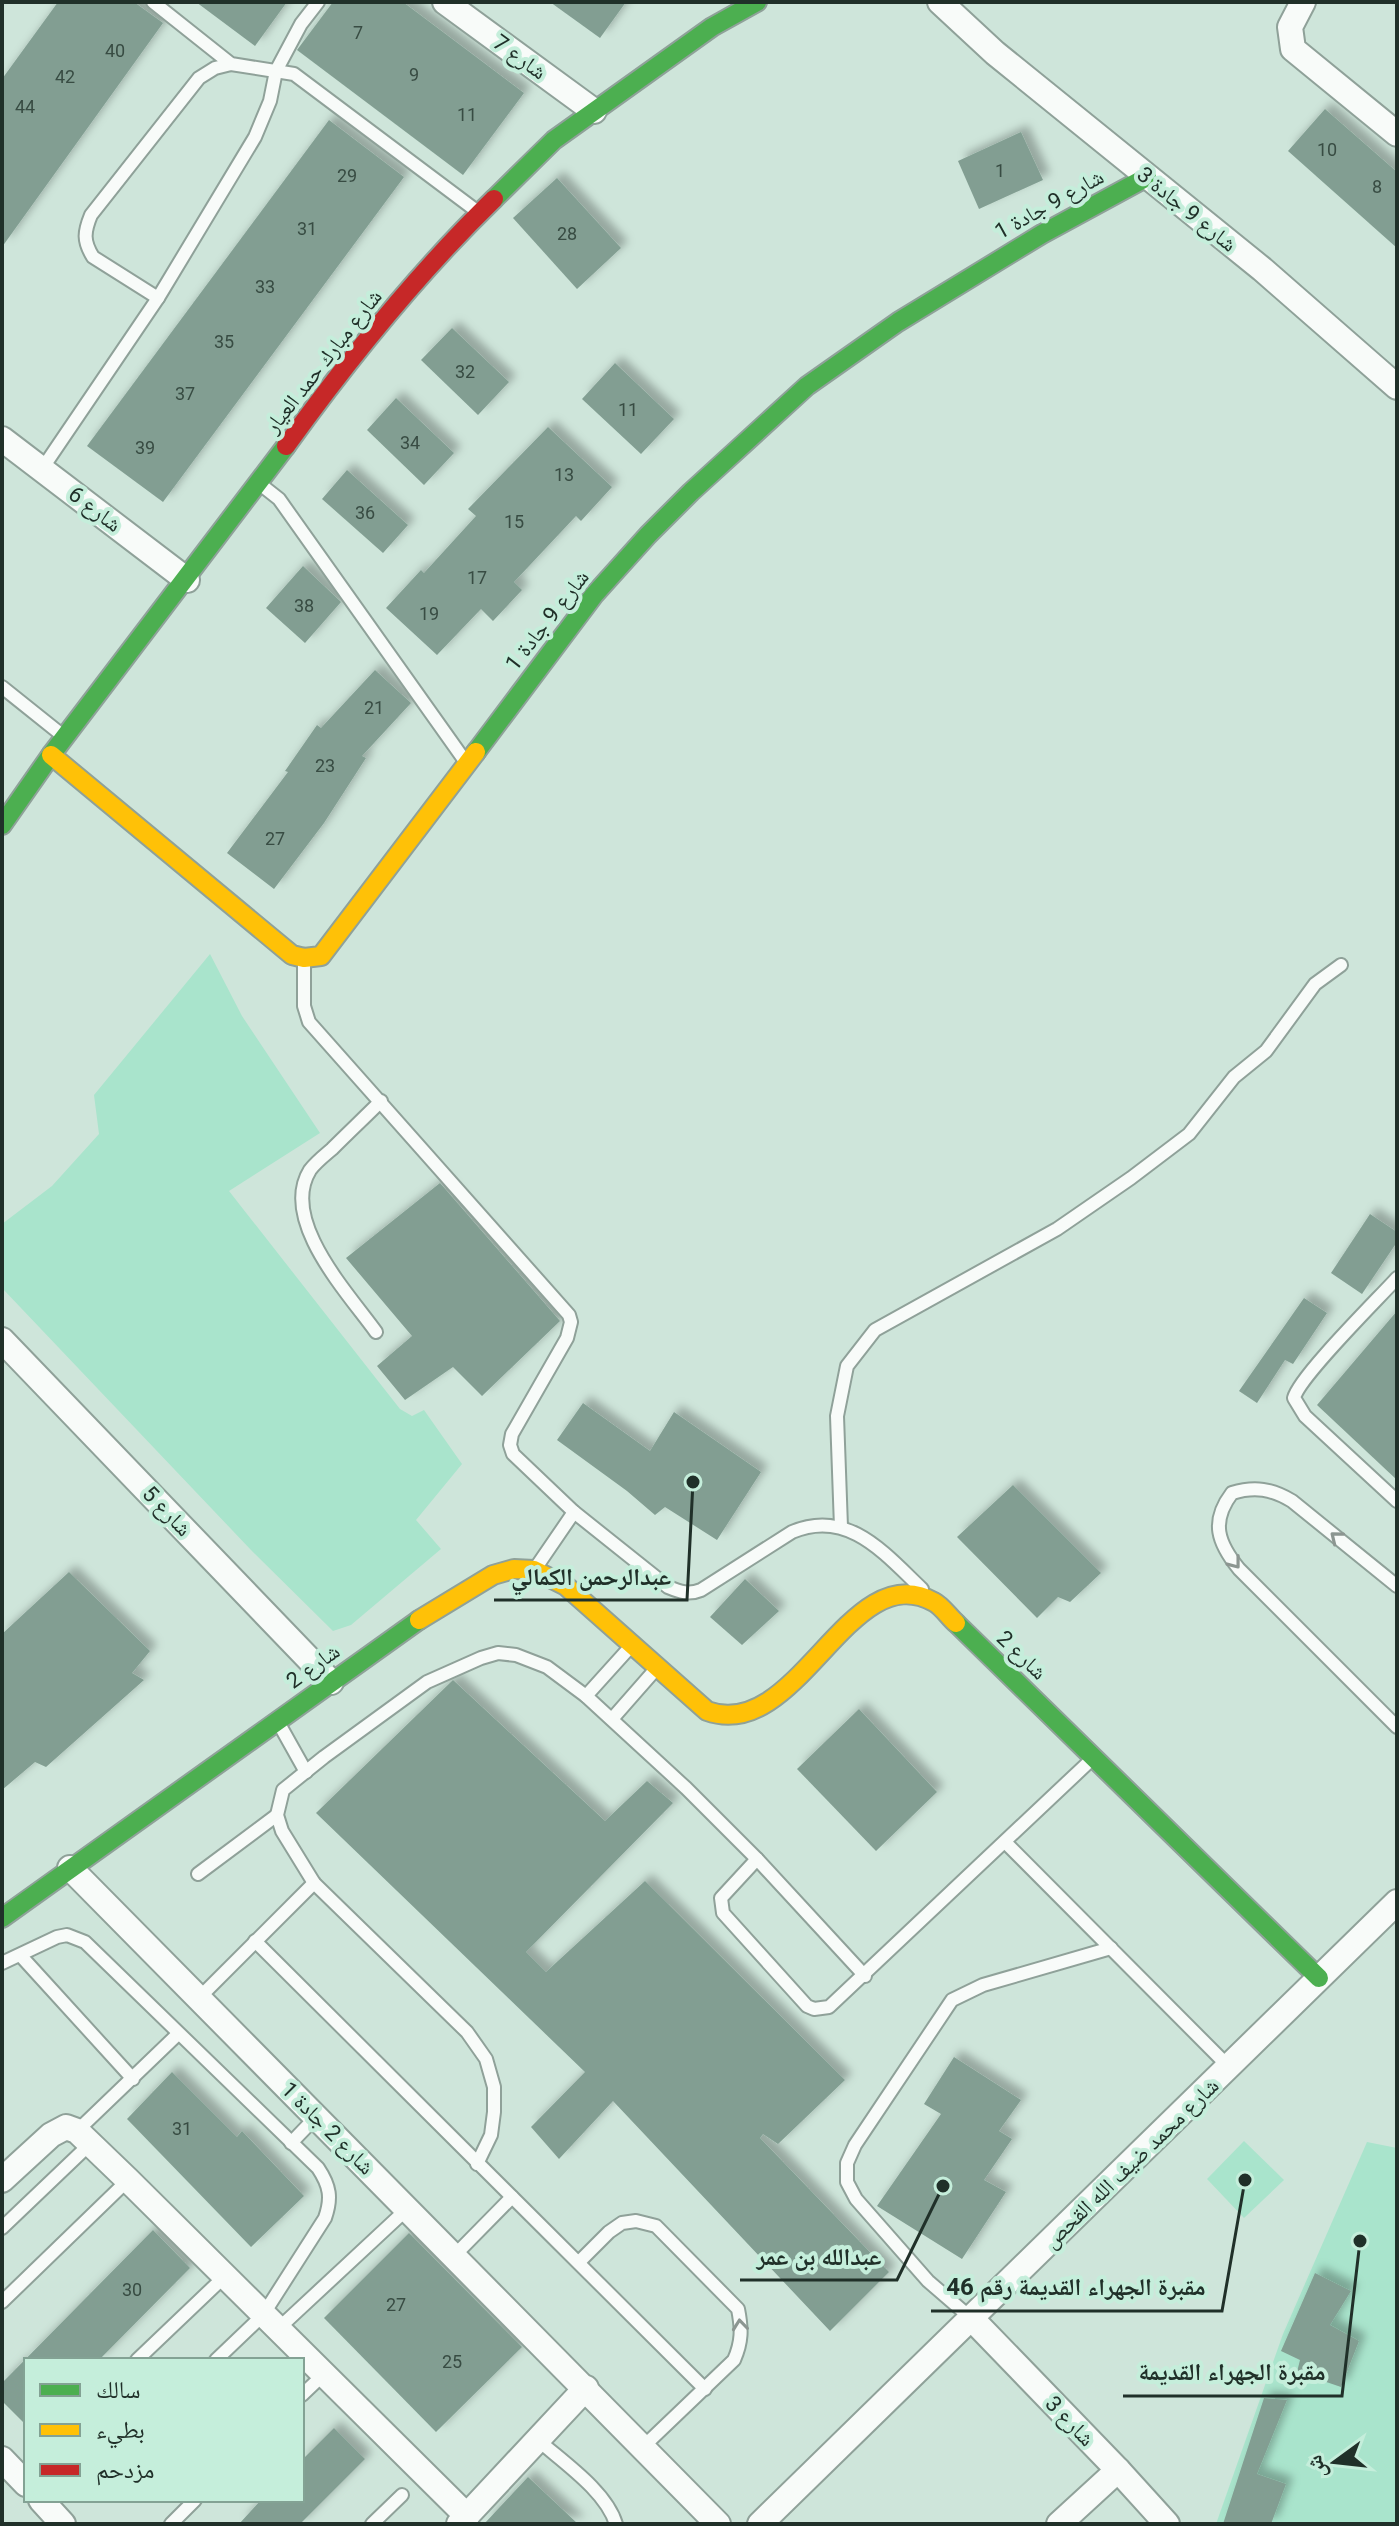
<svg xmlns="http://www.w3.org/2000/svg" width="1399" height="2526" font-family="Roboto,'Noto Naskh Arabic',sans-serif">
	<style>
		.green { fill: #a9e4cc }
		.building { fill: #829e92; filter: url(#shadow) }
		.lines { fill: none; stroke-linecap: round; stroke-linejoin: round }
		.lane-casing { stroke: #8fa199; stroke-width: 16 }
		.street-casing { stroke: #8fa199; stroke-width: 28 }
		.fast-casing { stroke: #8fa199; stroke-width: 22 }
		.slow-casing { stroke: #8fa199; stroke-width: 22 }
		.jam-casing { stroke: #8fa199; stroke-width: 22 }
		.lane { stroke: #f8fbf9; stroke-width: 12 }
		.street { stroke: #f8fbf9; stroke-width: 24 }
		.fast { stroke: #4caf50; stroke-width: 18 }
		.slow { stroke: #ffc107; stroke-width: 18 }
		.jam { stroke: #c62828; stroke-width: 18 }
		.oneway { stroke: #8c9691 }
		.labels { text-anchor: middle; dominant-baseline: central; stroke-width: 8; stroke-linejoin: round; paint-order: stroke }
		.number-label { font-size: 18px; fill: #384c43 }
		.street-label { font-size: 22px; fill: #203029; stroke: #c5eedb }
		.leader { fill: none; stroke: #203029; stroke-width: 3 }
		.callout-dot { fill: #203029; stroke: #c5eedb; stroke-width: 3 }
		.callout-label { font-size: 24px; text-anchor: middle; font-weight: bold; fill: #203029; stroke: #c5eedb; stroke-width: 8; stroke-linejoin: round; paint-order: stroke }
	</style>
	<defs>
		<filter id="shadow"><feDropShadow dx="7" dy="-7" stdDeviation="4" flood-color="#0004"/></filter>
	</defs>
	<rect width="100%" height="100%" fill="#cee5da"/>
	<g class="green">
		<polygon points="210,954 242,1016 320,1133 229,1191 400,1409 412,1416 424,1410 462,1464 416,1520 441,1549 351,1625 333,1631 251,1550 2,1288 2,1224 52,1186 99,1134 94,1095"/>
		<polygon points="1244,2141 1284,2180 1244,2218 1207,2179"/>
		<polygon points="1367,2142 1397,2148 1397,2524 1216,2524 1283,2334"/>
	</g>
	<g class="building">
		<polygon points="58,2 134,2 163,23 2,247 2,79"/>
		<polygon points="196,2 287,2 255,46"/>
		<polygon points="333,2 403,2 524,93 463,175 297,50"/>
		<polygon points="550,2 626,2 600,38"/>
		<polygon points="1325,109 1397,172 1397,248 1288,151"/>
		<polygon points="329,120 404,177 163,502 87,446"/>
		<polygon points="1021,132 1043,180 979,209 958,161"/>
		<polygon points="557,178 621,248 577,289 513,218"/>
		<polygon points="452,328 509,382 478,415 421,360"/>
		<polygon points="615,363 674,419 641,454 582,399"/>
		<polygon points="396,398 454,453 424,485 367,430"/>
		<polygon points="548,427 612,487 581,521 576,516 514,582 522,590 493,621 481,609 437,655 386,608 421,570 424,573 476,516 468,509"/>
		<polygon points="347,470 408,525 383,553 322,499"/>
		<polygon points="303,566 341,602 305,643 266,608"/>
		<polygon points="375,670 411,703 362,756 366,758 324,823 274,889 227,853 288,772 285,771 317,725 321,728"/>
		<polygon points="440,1183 560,1321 482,1396 453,1367 405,1400 377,1366 412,1336 346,1258"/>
		<polygon points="1370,1214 1397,1232 1397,1242 1362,1294 1331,1273"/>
		<polygon points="1304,1298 1327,1313 1293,1364 1285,1360 1257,1403 1239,1391"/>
		<polygon points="1397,1311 1397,1480 1317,1405"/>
		<polygon points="583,1403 650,1451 674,1412 761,1472 717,1540 665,1507 655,1515 627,1491 557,1440"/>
		<polygon points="1013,1485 1101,1573 1070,1602 1058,1597 1037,1618 957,1537"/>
		<polygon points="69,1572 150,1651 132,1673 144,1680 46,1767 35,1762 2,1790 2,1634"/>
		<polygon points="745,1579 779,1611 742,1645 710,1617"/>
		<polygon points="453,1680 605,1821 647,1781 673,1803 526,1952 546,1972 645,1881 845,2080 778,2144 763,2134 760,2138 889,2272 830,2331 613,2101 559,2159 531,2127 585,2072 316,1813"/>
		<polygon points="859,1709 937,1792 876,1851 797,1769"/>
		<polygon points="954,2057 1021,2100 999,2131 1012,2139 984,2180 1006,2192 962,2259 877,2206 941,2114 924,2104"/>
		<polygon points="172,2072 237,2137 242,2131 304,2196 251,2247 127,2119"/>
		<polygon points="153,2230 190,2268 99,2360 26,2360 26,2425 2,2401 2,2383"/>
		<polygon points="409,2233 522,2347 436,2432 324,2318"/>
		<polygon points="1315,2273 1351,2291 1330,2325 1359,2341 1341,2387 1297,2372 1300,2360 1281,2351"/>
		<polygon points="1264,2398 1287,2400 1257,2474 1286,2484 1271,2524 1223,2524"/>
		<polygon points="334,2428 365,2459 300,2524 239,2524 261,2500 302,2500 302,2460"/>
		<polygon points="528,2477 578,2524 484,2524"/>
	</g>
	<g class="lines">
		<defs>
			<g id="lane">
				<polyline points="153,2 231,64 294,74 478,212"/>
				<path d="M 158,298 L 93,257 C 83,241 84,232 91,215 L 199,78 L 215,68 L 231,64"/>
				<polyline points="42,469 158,298 255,137 270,101 276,71 301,24 318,2"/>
				<polyline points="260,484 279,499 465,761"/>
				<polyline points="2,687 62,735"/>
				<path d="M 304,962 L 304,1006 L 309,1022 L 569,1315 L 571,1322 L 567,1338 L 512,1434 L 510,1445 L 513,1454 L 574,1512 L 668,1587 C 680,1592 689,1595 701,1590 L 792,1532 C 848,1508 885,1554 922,1589"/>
				<path d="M 1397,1278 C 1378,1299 1299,1377 1294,1398 L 1305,1416 L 1397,1501"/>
				<path d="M 376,1332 C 348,1293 279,1220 310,1170 C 316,1162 325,1155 332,1149 C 348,1133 365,1117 381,1101"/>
				<polyline points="841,1527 837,1416 847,1366 875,1330 1057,1229 1131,1178 1189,1134 1234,1077 1266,1051 1315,984 1341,965"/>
				<polyline points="535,1569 574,1512"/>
				<path d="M 1397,1586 L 1292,1501 C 1272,1489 1255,1486 1232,1493 C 1210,1522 1218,1543 1239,1569 L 1397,1727"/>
				<polyline points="586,1696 632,1645"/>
				<polyline points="612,1719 655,1670"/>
				<polyline points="278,1722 306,1772"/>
				<polyline points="1005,1842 1229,2067"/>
				<polyline points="757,1859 721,1898 723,1913 807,2006 814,2009 829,2007 1091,1760"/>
				<polyline points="198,1874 277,1815"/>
				<polyline points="255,1941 705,2389"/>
				<polyline points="21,1956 133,2079"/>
				<path d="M 2,1963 L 57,1937 L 67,1935 L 85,1942 L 318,2168 C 330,2186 332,2198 325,2218 L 263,2315 L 216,2360"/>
				<polyline points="199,1998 314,1883"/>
				<polyline points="77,2131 178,2034"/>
				<polyline points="291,2143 316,2117"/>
				<polyline points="477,2164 491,2135 494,2112 494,2087 486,2059 467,2032 314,1883 282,1831 277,1815 283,1790 324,1757 427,1682 481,1658 498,1653 516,1655 547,1667 586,1696 686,1788 757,1859 865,1976"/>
				<polyline points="2,2228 91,2143"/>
				<polyline points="454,2256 512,2197"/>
				<path d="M 579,2262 L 609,2232 L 622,2223 L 636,2221 L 656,2226 L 738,2309 C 742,2329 742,2342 734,2360 L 643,2447"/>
				<polyline points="2,2302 128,2180"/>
				<polyline points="972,2319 928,2281 856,2199 847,2182 847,2163 855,2145 952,2000 983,1985 1111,1948"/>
				<polyline points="278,2329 407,2209"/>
				<polyline points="137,2360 224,2277"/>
				<polyline points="302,2395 323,2375"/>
				<path d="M 538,2440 C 563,2462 606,2491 616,2524"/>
				<polyline points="171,2524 195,2500"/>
				<polyline points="372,2524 402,2495"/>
			</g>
			<g id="street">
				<polyline points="445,2 594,111"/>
				<polyline points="940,2 995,53 1262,269 1397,387"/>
				<polyline points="1303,2 1290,27 1293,49 1397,134"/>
				<polyline points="2,439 187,580"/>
				<polyline points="2,1340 331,1682"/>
				<polyline points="70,1868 718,2524"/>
				<polyline points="2,2180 51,2135 66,2127 77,2131 128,2180 467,2516"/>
				<polyline points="972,2319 1118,2470 1167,2524"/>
				<polyline points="2,2459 26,2484"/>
				<polyline points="41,2500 63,2524"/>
				<polyline points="459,2524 586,2388"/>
				<polyline points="760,2524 1397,1902"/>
				<polyline points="1059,2524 1118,2470"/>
			</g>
			<g id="fast">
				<polyline points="494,199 554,140 712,27 757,2"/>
				<polyline points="476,752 594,595 648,535 691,492 807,386 898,322 1042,234 1147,177"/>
				<polyline points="2,825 51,755 286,446"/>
				<polyline points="956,1623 1319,1978"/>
				<polyline points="2,1918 419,1620"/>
			</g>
			<g id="slow">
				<polyline points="51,755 292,955 304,958 321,956 476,752"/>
				<path d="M 419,1620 L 493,1575 L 514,1569 L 534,1570 L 566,1586 L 707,1711 C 798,1744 849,1554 934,1602 C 942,1606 949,1617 956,1623"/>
			</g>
			<path id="jam" d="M 286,446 C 348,360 418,273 494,199"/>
		</defs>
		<use href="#lane" class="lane-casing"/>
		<use href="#street" class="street-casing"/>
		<use href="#fast" class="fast-casing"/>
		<use href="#slow" class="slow-casing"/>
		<use href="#jam" class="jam-casing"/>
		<use href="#lane" class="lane"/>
		<use href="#street" class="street"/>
		<use href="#fast" class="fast"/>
		<use href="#slow" class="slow"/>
		<use href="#jam" class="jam"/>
	</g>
	<defs><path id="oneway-chevron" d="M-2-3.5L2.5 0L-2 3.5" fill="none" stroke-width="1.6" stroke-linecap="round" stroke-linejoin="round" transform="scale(2)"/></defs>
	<g class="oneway">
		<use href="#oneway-chevron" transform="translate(1336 1537) rotate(-141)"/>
		<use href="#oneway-chevron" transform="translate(1235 1563) rotate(52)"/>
		<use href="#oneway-chevron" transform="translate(740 2325) rotate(-96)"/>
	</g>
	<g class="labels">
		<g class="number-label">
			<text x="358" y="32">7</text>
			<text x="115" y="50">40</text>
			<text x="414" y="74">9</text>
			<text x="65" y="76">42</text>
			<text x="25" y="106">44</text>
			<text x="467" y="114">11</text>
			<text x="1327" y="149">10</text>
			<text x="1000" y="170">1</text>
			<text x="347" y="175">29</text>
			<text x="1377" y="186">8</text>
			<text x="307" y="228">31</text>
			<text x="567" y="233">28</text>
			<text x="265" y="286">33</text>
			<text x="224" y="341">35</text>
			<text x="465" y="371">32</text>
			<text x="185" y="393">37</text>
			<text x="628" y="409">11</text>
			<text x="410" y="442">34</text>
			<text x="145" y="447">39</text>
			<text x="564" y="474">13</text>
			<text x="365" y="512">36</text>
			<text x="514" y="521">15</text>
			<text x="477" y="577">17</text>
			<text x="304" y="605">38</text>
			<text x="429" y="613">19</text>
			<text x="374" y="707">21</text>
			<text x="325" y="765">23</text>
			<text x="275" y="838">27</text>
			<text x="182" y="2128">31</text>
			<text x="132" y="2289">30</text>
			<text x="396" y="2304">27</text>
			<text x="452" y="2361">25</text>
		</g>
		<g class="street-label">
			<text transform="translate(520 57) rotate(36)">شارع 7</text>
			<text transform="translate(1049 204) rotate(-29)">شارع 9 جادة 1</text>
			<text transform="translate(1187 209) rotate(39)">شارع 9 جادة 3</text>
			<text transform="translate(323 361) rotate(-52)">شارع مبارك حمد العيار</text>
			<text transform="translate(95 509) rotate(37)">شارع 6</text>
			<text transform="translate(547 620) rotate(-52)">شارع 9 جادة 1</text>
			<text transform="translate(167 1511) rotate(46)">شارع 5</text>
			<text transform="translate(1022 1655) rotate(44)">شارع 2</text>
			<text transform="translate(313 1666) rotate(-36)">شارع 2</text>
			<text transform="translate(328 2128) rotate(45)">شارع 2 جادة 1</text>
			<text transform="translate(1131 2163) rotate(-44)">شارع محمد ضيف الله القحص</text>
			<text transform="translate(1070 2421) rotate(46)">شارع 3</text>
		</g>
	</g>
	<path class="leader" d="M693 1482L687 1600H494M943 2186L897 2280H740M1245 2180L1222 2311H931M1360 2241L1342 2396H1123"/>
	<g class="callout-dot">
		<circle cx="693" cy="1482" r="8"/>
		<circle cx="943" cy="2186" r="8"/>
		<circle cx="1245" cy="2180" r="8"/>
		<circle cx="1360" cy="2241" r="8"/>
	</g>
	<g class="callout-label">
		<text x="591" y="1585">عبدالرحمن الكمالي</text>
		<text x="819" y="2265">عبدالله بن عمر</text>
		<text x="1076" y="2295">مقبرة الجهراء القديمة رقم 46</text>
		<text x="1232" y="2380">مقبرة الجهراء القديمة</text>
	</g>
	<rect width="1399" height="2526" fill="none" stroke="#203029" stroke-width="8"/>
	<rect x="24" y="2358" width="280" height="144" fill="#c5eedb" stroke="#83a294" stroke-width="2"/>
	<rect x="40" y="2384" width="40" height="12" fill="#4caf50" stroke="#83a294" stroke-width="2"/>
	<text x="96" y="2398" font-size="24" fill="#203029">سالك</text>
	<rect x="40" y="2424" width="40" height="12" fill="#ffc107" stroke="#83a294" stroke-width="2"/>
	<text x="96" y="2438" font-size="24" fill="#203029">بطيء</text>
	<rect x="40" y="2464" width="40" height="12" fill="#c62828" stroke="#83a294" stroke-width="2"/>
	<text x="96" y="2478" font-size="24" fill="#203029">مزدحم</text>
	<g transform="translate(1335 2462) rotate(255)" stroke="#c5eedb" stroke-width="6" paint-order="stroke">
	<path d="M0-6L14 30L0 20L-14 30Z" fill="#203029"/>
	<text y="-12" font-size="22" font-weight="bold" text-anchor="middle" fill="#203029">ش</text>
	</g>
</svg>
